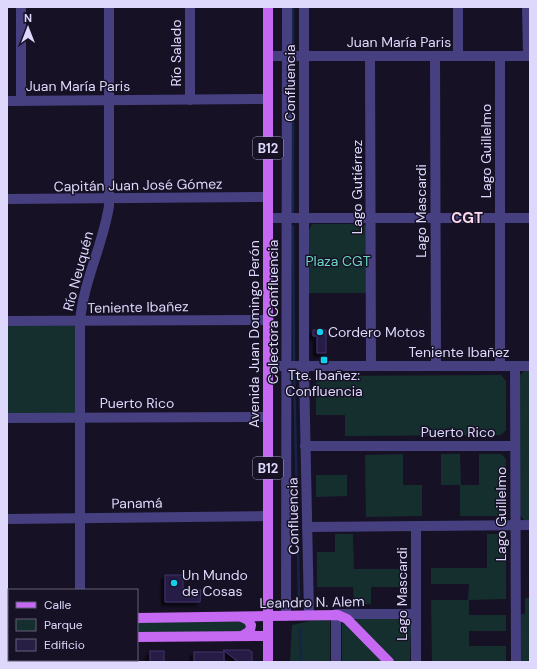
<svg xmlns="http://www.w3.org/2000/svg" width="537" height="669" font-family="'DM Sans',sans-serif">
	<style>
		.green { fill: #152f2f }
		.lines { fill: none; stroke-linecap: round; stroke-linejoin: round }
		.stream { stroke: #132548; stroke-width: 2.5 }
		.building { fill: #281f45; stroke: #41336f; filter: url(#shadow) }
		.minor { stroke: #464081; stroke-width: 10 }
		.major { stroke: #c569f3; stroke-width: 10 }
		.poi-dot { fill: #15cdec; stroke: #161125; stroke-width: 1.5 }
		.labels { text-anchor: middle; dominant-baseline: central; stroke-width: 3; stroke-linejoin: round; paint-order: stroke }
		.shield { fill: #161125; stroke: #a29dbc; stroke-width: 1 }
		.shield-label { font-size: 13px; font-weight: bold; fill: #ded9fc }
		.street-label { font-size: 14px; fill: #ded9fc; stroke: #161125 }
		.park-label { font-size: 14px; fill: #6ad7c0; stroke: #161125 }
		.poi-label { font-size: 14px; fill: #ded9fc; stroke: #161125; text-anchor: start }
		.neighbourhood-label { font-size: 15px; font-weight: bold; fill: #fcdbee; stroke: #161125 }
	</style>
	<defs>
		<filter id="shadow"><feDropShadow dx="-3.5" dy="3.5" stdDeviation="1" flood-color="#0009"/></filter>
	</defs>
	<rect width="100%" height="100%" fill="#161125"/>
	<g class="green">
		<polygon points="312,224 361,224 366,226 367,293 309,293 309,230"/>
		<polygon points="7,326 79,326 80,418 7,418"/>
		<polygon points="524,371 530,371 530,520 524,520 520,515 519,376"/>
		<polygon points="501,375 506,381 506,430 501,435 345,436 345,415 316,415 316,383 321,376"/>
		<polygon points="403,454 403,485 422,485 422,516 366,517 365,455"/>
		<polygon points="441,454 460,454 461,485 479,485 479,454 501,454 506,459 506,510 501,516 460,516 460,485 441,485"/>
		<polygon points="316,475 347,475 347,496 316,497"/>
		<polygon points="335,534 353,534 354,569 407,569 407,587 371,587 371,604 354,604 353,587 317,587 317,552 335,552"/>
		<polygon points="487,534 501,534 506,539 506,599 469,600 469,615 506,615 506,631 469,631 469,646 506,646 506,662 432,662 431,600 468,600 469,584 431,584 431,568 487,568"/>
		<polygon points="525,598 530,598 530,662 521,662 521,614 525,614"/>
		<polygon points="319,619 327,619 330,621 330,662 290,662 292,625"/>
		<polygon points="357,619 404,619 408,620 411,626 410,662 395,662 356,623 355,621"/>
		<polygon points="240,621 245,624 246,627 240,632 137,632 137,622"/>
		<polygon points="343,623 345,623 383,662 342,662 342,624"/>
	</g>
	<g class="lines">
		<g class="stream">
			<polyline points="293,7 293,51"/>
			<polyline points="293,63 293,212"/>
			<polyline points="293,226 294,361"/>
			<polyline points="294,371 299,597"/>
			<polyline points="300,629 301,662"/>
		</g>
	</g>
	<g class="building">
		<polygon points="313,330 326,330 326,353 317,353 317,336 313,336"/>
		<polygon points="165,575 183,575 183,590 201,590 200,602 165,602"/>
		<polygon points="223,650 249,650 252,652 252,662 237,662 236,660"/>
		<rect x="150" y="651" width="14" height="11"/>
		<rect x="194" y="652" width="30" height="10"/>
	</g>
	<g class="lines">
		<g class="minor">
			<polyline points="21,7 21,101"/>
			<polyline points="190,7 190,100"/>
			<polyline points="304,7 304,370 309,615"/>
			<polyline points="458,7 458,56"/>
			<polyline points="527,7 528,56"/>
			<polyline points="268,56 530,56"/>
			<polyline points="370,56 371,366"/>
			<polyline points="435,56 436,366"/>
			<polyline points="500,56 500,366"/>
			<polyline points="7,101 268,99"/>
			<polyline points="7,199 268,197"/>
			<polyline points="269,218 530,218"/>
			<polyline points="7,321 269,320"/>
			<polyline points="269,366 530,366"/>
			<polyline points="515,366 516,662"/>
			<polyline points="7,418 268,417"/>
			<polyline points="305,446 515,446"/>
			<polyline points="7,519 268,516"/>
			<polyline points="307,527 530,525"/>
			<path d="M 80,590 L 80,322 C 83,282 103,245 109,206 L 109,7"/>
			<polyline points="286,616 287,7"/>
			<polyline points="81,660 81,662"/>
			<polyline points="336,662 336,614 416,614"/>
			<polyline points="416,662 416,526"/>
		</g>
		<g class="major">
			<polyline points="268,7 268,662"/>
			<polyline points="242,617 248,620 251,625 250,631 242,636"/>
			<polyline points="7,618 9,618"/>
			<polyline points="137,618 338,615 347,619 389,662"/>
			<polyline points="137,637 268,636"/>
			<polyline points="7,638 9,638"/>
		</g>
	</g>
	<g class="poi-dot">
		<circle cx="320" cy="332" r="4"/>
		<rect x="320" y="356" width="8" height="8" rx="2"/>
		<circle cx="174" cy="583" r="4"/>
	</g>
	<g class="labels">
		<g class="shield">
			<rect x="253" y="137" width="30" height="22" rx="3"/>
			<rect x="253" y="457" width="30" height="22" rx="3"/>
		</g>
		<g class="shield-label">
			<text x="268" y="148">B12</text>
			<text x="268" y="468">B12</text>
		</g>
		<g class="street-label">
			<text x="399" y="42">Juan María Paris</text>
			<text transform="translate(176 53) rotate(-90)">Río Salado</text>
			<text transform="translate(290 83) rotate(-90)">Confluencia</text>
			<text x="78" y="86">Juan María Paris</text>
			<text transform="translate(486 151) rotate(-90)">Lago Guillelmo</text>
			<text transform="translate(138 185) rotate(-1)">Capitán Juan José Gómez</text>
			<text transform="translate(357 187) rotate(-90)">Lago Gutiérrez</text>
			<text transform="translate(421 211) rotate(-90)">Lago Mascardi</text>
			<text transform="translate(78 271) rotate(-75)">Río Neuquén</text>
			<text transform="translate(138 307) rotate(-1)">Teniente Ibañez</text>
			<text transform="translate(273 312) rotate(-90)">Colectora Confluencia</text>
			<text transform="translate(254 334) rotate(-90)">Avenida Juan Domingo Perón</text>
			<text x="459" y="352">Teniente Ibañez</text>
			<text x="137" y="403">Puerto Rico</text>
			<text x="458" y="432">Puerto Rico</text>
			<text transform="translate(137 503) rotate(-1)">Panamá</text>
			<text transform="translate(501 514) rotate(-90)">Lago Guillelmo</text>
			<text transform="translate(293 516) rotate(-91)">Confluencia</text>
			<text transform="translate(402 594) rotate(-90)">Lago Mascardi</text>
			<text transform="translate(312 602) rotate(-1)">Leandro N. Alem</text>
		</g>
		<g class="park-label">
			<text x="338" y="261">Plaza CGT</text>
		</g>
		<g class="poi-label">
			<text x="328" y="332">Cordero Motos</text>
			<text x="324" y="375" text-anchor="middle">Tte. Ibañez:<tspan x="324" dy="16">Confluencia</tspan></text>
			<text x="182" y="575">Un Mundo<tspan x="182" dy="16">de Cosas</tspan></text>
		</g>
		<g class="neighbourhood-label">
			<text x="467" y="218">CGT</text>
		</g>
	</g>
	<rect width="537" height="669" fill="none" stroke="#ded9fc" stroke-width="16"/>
	<rect x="8" y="589" width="130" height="72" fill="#161125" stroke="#66617b"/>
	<rect x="16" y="602" width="20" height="6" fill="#c569f3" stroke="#66617b"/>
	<text x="44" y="609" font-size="12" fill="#ded9fc">Calle</text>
	<rect x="16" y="619" width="20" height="12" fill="#152f2f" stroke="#66617b"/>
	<text x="44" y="629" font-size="12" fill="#ded9fc">Parque</text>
	<rect x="16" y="639" width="20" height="12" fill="#281f45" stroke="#66617b"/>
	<text x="44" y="649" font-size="12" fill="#ded9fc">Edificio</text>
	<g transform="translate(28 28)" stroke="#161125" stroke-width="3" paint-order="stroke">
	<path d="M0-3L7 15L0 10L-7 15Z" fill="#ded9fc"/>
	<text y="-6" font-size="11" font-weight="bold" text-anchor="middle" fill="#ded9fc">N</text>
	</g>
</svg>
